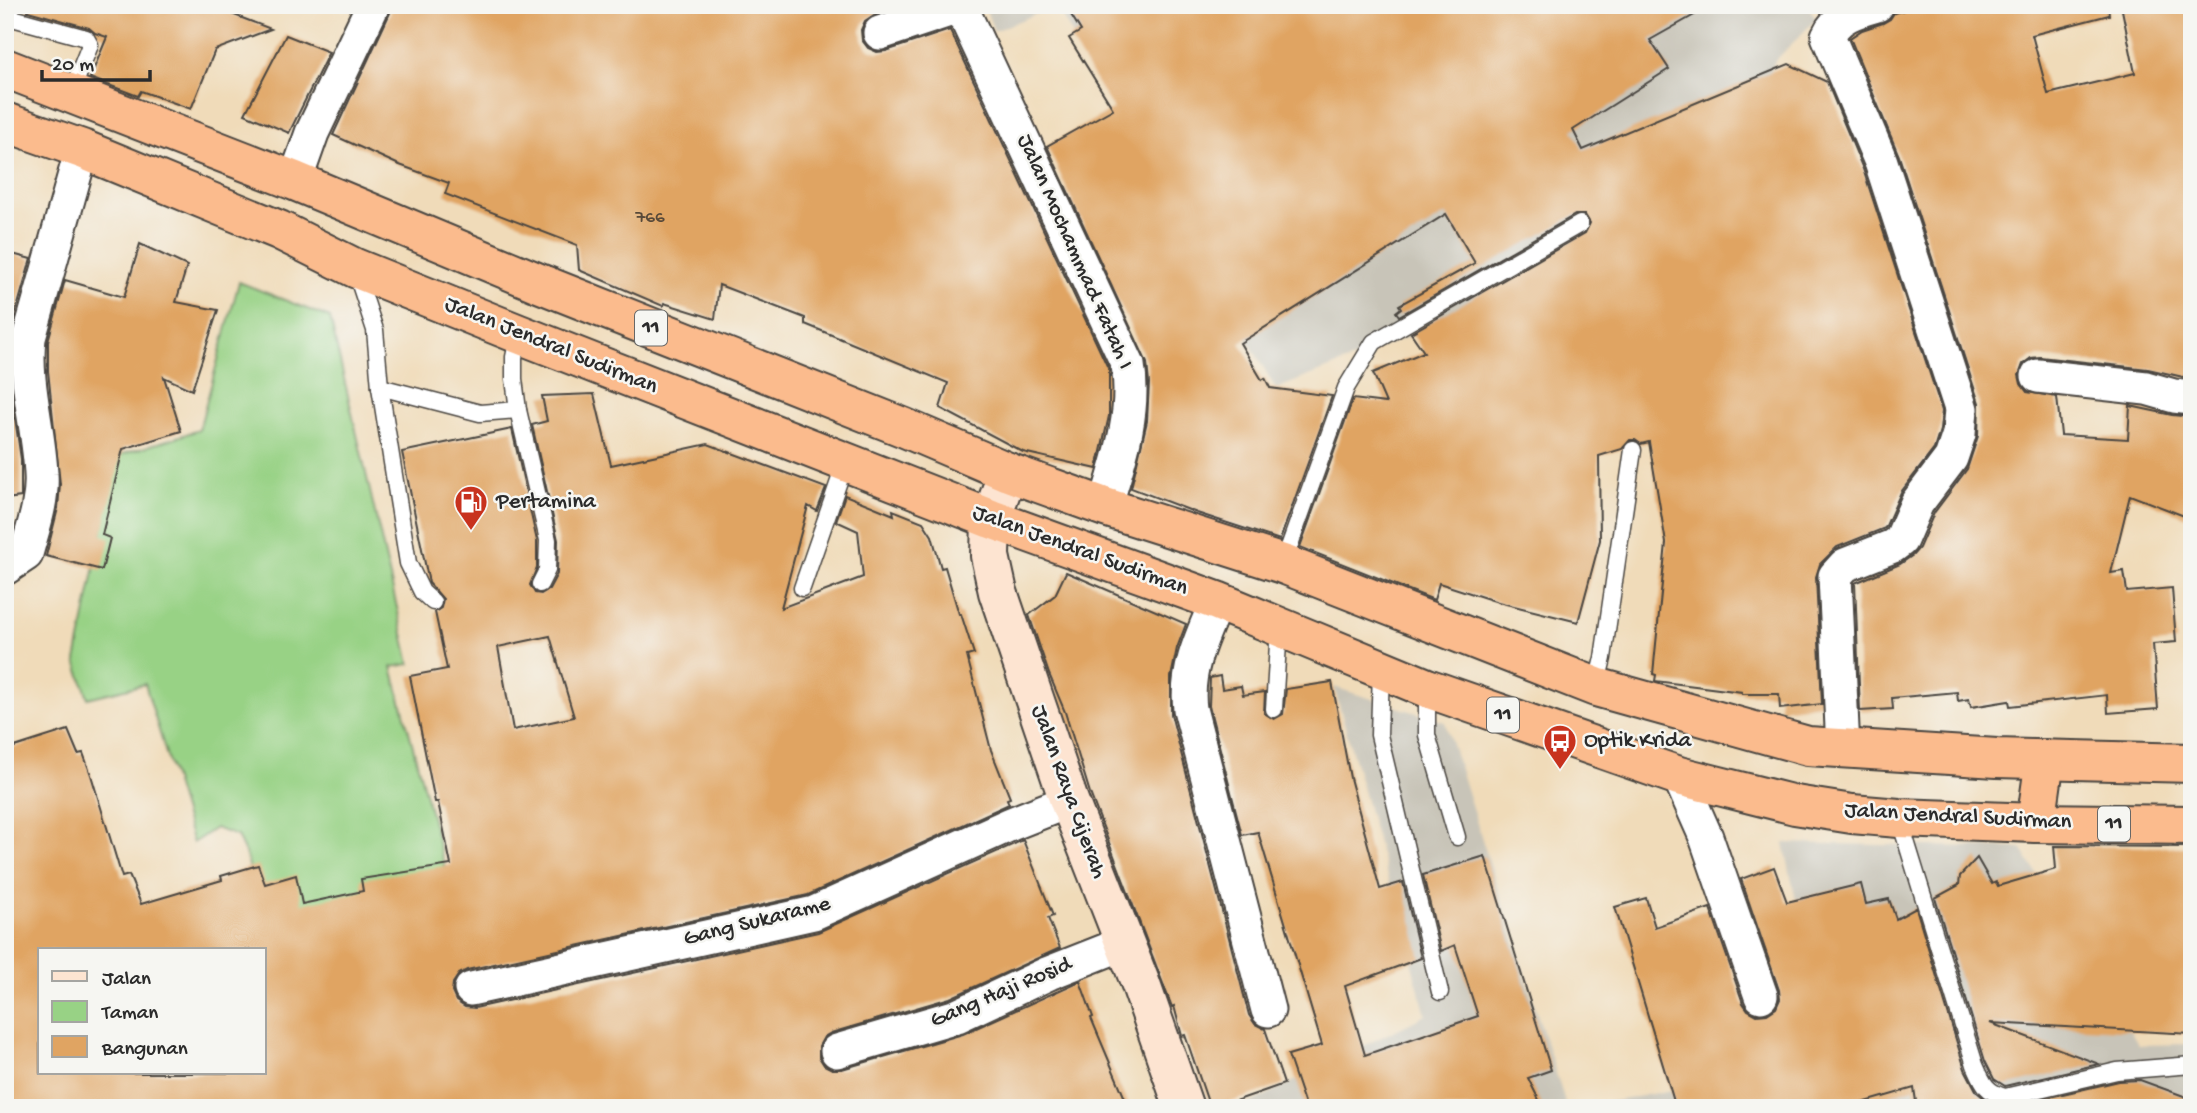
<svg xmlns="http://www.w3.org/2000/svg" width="2197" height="1113" font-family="'Gochi Hand',sans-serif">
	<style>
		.industrial { fill: #c8c4b8 }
		.green { fill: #98d285; stroke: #627e58; stroke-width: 2 }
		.building { fill: #e0a462; fill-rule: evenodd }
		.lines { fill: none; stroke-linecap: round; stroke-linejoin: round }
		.lane-casing { stroke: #494540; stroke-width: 19 }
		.street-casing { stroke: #494540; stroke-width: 37 }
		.secondary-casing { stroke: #494540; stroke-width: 42 }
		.highway-casing { stroke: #494540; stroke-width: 42 }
		.lane { stroke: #fff; stroke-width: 16 }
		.street { stroke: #fff; stroke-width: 33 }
		.secondary { stroke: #fde4d1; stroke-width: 38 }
		.highway { stroke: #fbbb8d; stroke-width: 38 }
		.labels { text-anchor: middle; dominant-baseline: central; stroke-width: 5; stroke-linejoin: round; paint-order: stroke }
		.number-label { font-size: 19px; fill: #584939 }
		.shield { fill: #f6f6f2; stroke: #686867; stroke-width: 2 }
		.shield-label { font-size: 21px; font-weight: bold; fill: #2b2b2b }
		.street-label { font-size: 23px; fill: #2b2b2b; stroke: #f6f6f2 }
		.poi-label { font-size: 23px; fill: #2b2b2b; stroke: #f6f6f2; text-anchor: start }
	</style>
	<rect width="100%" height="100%" fill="#f6f6f2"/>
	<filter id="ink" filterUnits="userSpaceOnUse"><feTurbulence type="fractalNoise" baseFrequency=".0143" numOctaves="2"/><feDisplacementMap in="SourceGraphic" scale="14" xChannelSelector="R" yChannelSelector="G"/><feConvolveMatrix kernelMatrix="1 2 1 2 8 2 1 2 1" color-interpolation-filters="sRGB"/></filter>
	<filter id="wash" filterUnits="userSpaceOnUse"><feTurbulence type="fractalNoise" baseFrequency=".00686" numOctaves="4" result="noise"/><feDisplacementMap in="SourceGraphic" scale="28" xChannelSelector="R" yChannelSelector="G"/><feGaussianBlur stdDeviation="1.57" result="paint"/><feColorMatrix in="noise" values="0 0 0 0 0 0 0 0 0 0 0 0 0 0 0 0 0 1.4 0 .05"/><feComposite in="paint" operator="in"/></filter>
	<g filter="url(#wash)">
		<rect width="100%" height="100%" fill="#f0dbb9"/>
		<g class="industrial">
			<polygon points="984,5 1807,5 1816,19 1775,61 1732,161 1690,227 1276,389 1056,6 994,31"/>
			<polygon points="1334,687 1445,722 1567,1108 1240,1108 1426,1015"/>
			<polygon points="1784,843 2021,848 2139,1045 2192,1044 2192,1108 1579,1108 1829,1060"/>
		</g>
		<polygon class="green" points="239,282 330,318 410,664 392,667 452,895 269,929 245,853 237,836 215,828 193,843 145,684 88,698 76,661 117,456 199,430"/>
		<g id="blocks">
			<g class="building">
				<polygon points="29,5 208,5 271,29 215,50 191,109 141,91 138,96 90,78 107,37 95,33 89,28 28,11"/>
				<polygon points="392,5 902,5 874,15 865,21 861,30 862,40 868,48 877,52 886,51 950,30 1109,370 1109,416 1097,469 1023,452 940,408 948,383 805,324 805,318 719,285 715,319 664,303 663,306 579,270 577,245 445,194 449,183 397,164 333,135 390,13"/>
				<polygon points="1065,5 1712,5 1650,40 1669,69 1573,130 1583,150 1789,64 1827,82 1863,169 1942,411 1940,430 1934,449 1901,492 1885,528 1837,547 1820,564 1816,577 1822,704 1780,709 1779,694 1742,694 1742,692 1655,681 1656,675 1653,674 1666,543 1649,442 1641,444 1635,440 1630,440 1622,449 1599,456 1600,540 1578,622 1498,602 1439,583 1434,600 1300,547 1353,399 1386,403 1373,373 1424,352 1411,333 1585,233 1590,223 1585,215 1575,215 1399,316 1396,312 1401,308 1399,305 1475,263 1446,214 1240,343 1262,380 1265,378 1270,388 1332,396 1280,540 1197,513 1131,488 1147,421 1149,383 1147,363 1047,146 1113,109 1069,38 1081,31"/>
				<polygon points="1921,5 2108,5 2109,15 2032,35 2048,94 2135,73 2121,5 2192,5 2192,379 2148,369 2040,357 2031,358 2023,364 2019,375 2021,384 2027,392 2057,397 2061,435 2128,439 2130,406 2172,415 2192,417 2192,519 2130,495 2111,573 2124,571 2127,592 2172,588 2176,642 2153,644 2158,709 2108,713 2107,695 2010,706 2009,701 1971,707 1969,699 1958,701 1957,692 1892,698 1893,709 1860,711 1855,583 1900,564 1913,555 1919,548 1934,513 1967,469 1978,436 1979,403 1899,156 1850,38 1862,30 1883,23 1890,19 1894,13"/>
				<polygon points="286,35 329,52 289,133 245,114"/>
				<polygon points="140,244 187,266 176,302 218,310 192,390 164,377 181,431 123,449 102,535 110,538 102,570 46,556 58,508 60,484 48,371 48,341 65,280 124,297"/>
				<polygon points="5,252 31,259 10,333 9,354 11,391 21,459 21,497 5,499"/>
				<path d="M 594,394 L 611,465 L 708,444 L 826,488 L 817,511 L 808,506 L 781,608 L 863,577 L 858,531 L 836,521 L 845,495 L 894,515 L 893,510 L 923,522 L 932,536 L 941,568 L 945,567 L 959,614 L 961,614 L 974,654 L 967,656 L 991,750 L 1010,798 L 1007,799 L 1009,804 L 808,895 L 467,970 L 459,974 L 453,983 L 452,992 L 456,1001 L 465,1007 L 475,1008 L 818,932 L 1023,840 L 1053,916 L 1048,918 L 1060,948 L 950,998 L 831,1033 L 824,1037 L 819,1046 L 819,1057 L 824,1065 L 832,1069 L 842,1069 L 963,1034 L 1080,981 L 1093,1017 L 1091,1018 L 1129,1108 L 5,1108 L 5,750 L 68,730 L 78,754 L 83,753 L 91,775 L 122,877 L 129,875 L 141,904 L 222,880 L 221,876 L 258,865 L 265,884 L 296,875 L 302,904 L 363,891 L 361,879 L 451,865 L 438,802 L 435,802 L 410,676 L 447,669 L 435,612 L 441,608 L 443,599 L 429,583 L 402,452 L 512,429 L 537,541 L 537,567 L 530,585 L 535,593 L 541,594 L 549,589 L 557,574 L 558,540 L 532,425 L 547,421 L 542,396 ZM 550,636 L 574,717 L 513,730 L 498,647 ZM 40,950 L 264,950 L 264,1073 L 40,1073 Z"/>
				<polygon points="1066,572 1186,624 1177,648 1171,677 1171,714 1249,1015 1255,1024 1265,1029 1284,1084 1215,1108 1210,1108 1185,1035 1182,1036 1174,1006 1172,1007 1090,793 1065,712 1049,674 1029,615 1055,595"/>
				<polygon points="1220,676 1222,689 1241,686 1243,695 1265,692 1264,713 1274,719 1283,714 1286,689 1332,682 1350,778 1380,889 1403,882 1421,958 1345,986 1365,1055 1478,1016 1455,945 1441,951 1423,875 1485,856 1551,1070 1528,1078 1543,1108 1306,1108 1288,1055 1322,1045 1258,832 1242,835 1209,706 1210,678"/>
				<polygon points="2054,846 2192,847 2192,1034 1990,1023 2099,1064 2005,1086 1994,1079 1985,1061 1935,898 1959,885 1960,876 1977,858 1992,884 1996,882 1998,886 2056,869"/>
				<polygon points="1774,867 1787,902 1861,884 1866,904 1889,899 1896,919 1916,908 1965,1069 1977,1092 1989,1102 2007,1107 2119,1081 2140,1080 2192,1099 2192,1108 1917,1108 1914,1088 1845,1108 1676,1108 1615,907 1646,898 1655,927 1710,908 1743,1003 1748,1010 1757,1015 1767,1014 1776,1008 1780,999 1779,990 1741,879"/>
			</g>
		</g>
	</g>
	<g filter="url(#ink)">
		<use href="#blocks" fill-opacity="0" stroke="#494540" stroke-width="2"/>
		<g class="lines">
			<defs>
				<g id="lane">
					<polyline points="5,16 86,38 90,45 71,93"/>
					<polyline points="356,272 375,330 380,387 408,563 422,592 433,602"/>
					<polyline points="519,334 514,357 514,379 518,410 548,540 547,570 540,584"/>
					<polyline points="380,387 480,413 518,410"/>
					<polyline points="1283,564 1346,388 1374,342 1580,224"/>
					<polyline points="802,588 846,461"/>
					<polyline points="1381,670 1379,735 1440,992"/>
					<polyline points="1596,687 1603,658 1633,450"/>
					<polyline points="1427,688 1427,735 1457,837"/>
					<polyline points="1274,709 1279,627"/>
					<path d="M 1899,818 L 1975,1065 C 1983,1083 1986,1092 2005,1097 L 2117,1071 L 2192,1065"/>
				</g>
				<g id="street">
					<path d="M 960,5 L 1128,365 C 1136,413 1119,461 1105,507"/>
					<polyline points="880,33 961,6"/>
					<polyline points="295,181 312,133 373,5"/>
					<polyline points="2038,376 2146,388 2174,396 2192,398"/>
					<path d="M 5,568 L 26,554 C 33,528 43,501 41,474 C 39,428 24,384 29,338 L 82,149"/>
					<path d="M 1217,601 C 1202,636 1185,670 1190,709 L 1268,1010"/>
					<path d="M 1843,750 L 1835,576 L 1845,565 L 1893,546 L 1901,540 L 1917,503 L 1951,458 L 1959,434 L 1961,409 L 1881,162 L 1828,36 C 1837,16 1856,11 1877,5"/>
					<polyline points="1679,776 1706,837 1761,996"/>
					<polyline points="471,989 814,913 1011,824 1069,801"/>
					<polyline points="837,1051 957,1016 1049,973 1125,943"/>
				</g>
				<polyline id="secondary" points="1008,472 991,519 990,556 998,592 1069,801 1140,982 1184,1108"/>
				<g id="highway">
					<polyline points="5,68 295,181 539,283 905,428 1008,472 1105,507 1283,564 1596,687 1808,746 1997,758 2192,763"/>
					<polyline points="5,122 82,149 279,230 355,268 519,334 991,519 1217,601 1427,688 1679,776 1795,805 1852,814 1899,818 2036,823 2192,825"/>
					<polyline points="2036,823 2045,759"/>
				</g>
			</defs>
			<use href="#lane" class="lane-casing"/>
			<use href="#street" class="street-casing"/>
			<use href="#secondary" class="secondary-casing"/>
			<use href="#highway" class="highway-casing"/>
			<use href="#lane" class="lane"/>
			<use href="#street" class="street"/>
			<use href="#secondary" class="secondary"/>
			<use href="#highway" class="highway"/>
		</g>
	</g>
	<defs>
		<symbol id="fuel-pin" viewBox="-11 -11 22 30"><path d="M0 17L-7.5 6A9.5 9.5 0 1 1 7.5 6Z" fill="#c8321e" stroke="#f6f6f2"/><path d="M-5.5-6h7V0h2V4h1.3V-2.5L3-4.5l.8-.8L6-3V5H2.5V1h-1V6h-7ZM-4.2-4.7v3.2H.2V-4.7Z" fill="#fff"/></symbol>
		<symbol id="bus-pin" viewBox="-11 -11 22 30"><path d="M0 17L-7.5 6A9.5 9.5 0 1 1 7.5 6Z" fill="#c8321e" stroke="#f6f6f2"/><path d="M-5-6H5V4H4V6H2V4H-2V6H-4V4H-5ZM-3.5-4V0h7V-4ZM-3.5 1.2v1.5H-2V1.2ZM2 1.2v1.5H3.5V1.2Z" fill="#fff"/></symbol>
	</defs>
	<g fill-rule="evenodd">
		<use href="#fuel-pin" x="452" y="483" width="38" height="52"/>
		<use href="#bus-pin" x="1541" y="722" width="38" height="52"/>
	</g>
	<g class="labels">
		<g class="number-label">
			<text x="650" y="218">766</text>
		</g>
		<g class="shield">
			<rect x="635" y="310.5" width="32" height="35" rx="5"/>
			<rect x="1487" y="697.5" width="32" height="35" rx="5"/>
			<rect x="2098" y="806.5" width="32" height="35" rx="5"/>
		</g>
		<g class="shield-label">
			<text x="651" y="328">11</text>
			<text x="1503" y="715">11</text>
			<text x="2114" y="824">11</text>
		</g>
		<g class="street-label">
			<text transform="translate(1074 252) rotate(66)">Jalan Mochammad Fatah I</text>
			<text transform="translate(551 346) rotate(22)">Jalan Jendral Sudirman</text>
			<text transform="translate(1080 551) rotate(20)">Jalan Jendral Sudirman</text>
			<text transform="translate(1068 792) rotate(70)">Jalan Raya Cijerah</text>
			<text transform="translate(1958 817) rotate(3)">Jalan Jendral Sudirman</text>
			<text transform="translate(757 922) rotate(-14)">Gang Sukarame</text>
			<text transform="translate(1001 993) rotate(-23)">Gang Haji Rosid</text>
		</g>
		<g class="poi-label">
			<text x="496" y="502">Pertamina</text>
			<text x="1584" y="741">Optik Krida</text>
		</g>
	</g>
	<rect width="2197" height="1113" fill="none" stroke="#f6f6f2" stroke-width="28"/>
	<rect x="38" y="948" width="228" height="126" fill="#f6f6f2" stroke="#a5a5a2" stroke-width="2"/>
	<rect x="52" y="971" width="35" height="10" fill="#fde4d1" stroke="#a5a5a2" stroke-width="2"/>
	<text x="102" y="984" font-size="21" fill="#2b2b2b">Jalan</text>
	<rect x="52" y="1001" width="35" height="21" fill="#98d285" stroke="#a5a5a2" stroke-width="2"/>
	<text x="102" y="1018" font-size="21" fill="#2b2b2b">Taman</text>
	<rect x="52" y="1036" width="35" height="21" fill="#e0a462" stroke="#a5a5a2" stroke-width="2"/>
	<text x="102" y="1054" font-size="21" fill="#2b2b2b">Bangunan</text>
	<path d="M42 70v10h108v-10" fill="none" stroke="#2b2b2b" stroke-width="3.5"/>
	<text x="52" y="70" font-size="21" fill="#2b2b2b" stroke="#f6f6f2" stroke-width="5" paint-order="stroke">20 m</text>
</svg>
